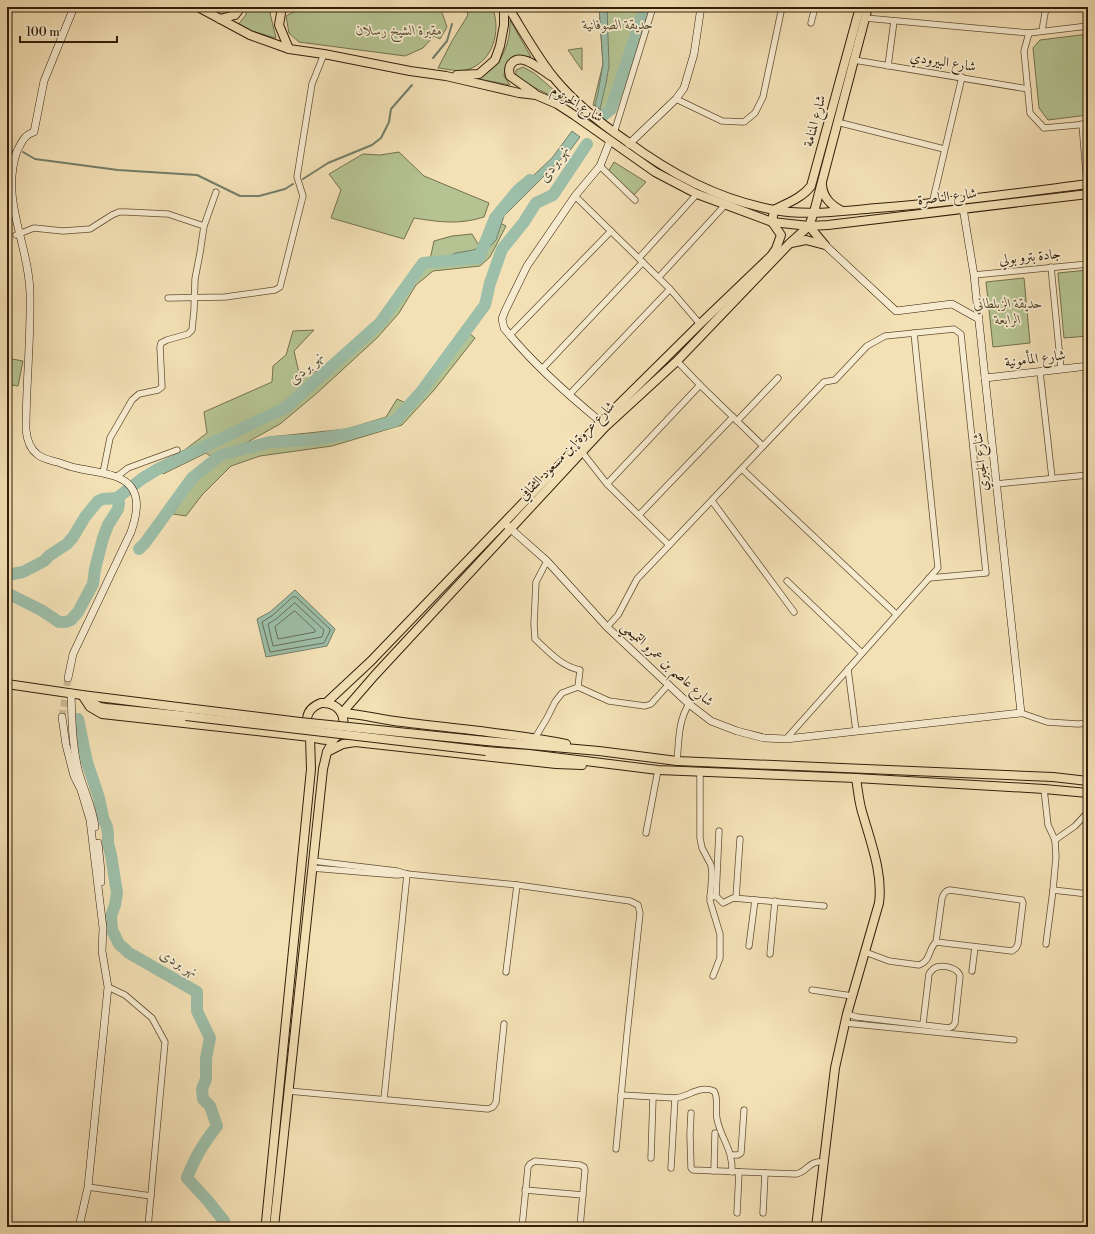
<svg xmlns="http://www.w3.org/2000/svg" width="1095" height="1234" font-family="'Libre Bodoni',Amiri,serif">
	<style>
		.green { fill: #b5c392; stroke: #74714e }
		.water { fill: #9dbea8; stroke: #737e69 }
		.lines { fill: none; stroke-linecap: round; stroke-linejoin: round }
		.shore { stroke: #686e59; stroke-width: 1 }
		.stream { stroke: #737e69; stroke-width: 2 }
		.river { stroke: #9dbea8; stroke-width: 12 }
		.secondary-tunnel { stroke: #cdb993; stroke-width: 7; stroke-dasharray: 7 3.5; stroke-linecap: butt }
		.street-casing { stroke: #634f35; stroke-width: 7 }
		.secondary-casing { stroke: #331f0a; stroke-width: 8 }
		.primary-casing { stroke: #331f0a; stroke-width: 10 }
		.street { stroke: #f7ebcf; stroke-width: 5.5 }
		.secondary { stroke: #f7ebcf; stroke-width: 7 }
		.primary { stroke: #f3e0b5; stroke-width: 8 }
		.primary-bridge-casing { stroke: #331f0a; stroke-width: 10; stroke-linecap: butt }
		.primary-bridge { stroke: #f3e0b5; stroke-width: 8 }
		.labels { text-anchor: middle; dominant-baseline: central; stroke-width: 3.5; stroke-linejoin: round; paint-order: stroke }
		.park-label { font-size: 14px; font-style: italic; fill: #5a5033; stroke: #f7ebcf }
		.street-label { font-size: 14px; fill: #331f0a; stroke: #f7ebcf }
		.water-label { font-size: 15px; font-style: italic; fill: #534f39; stroke: #f7ebcf }
	</style>
	<rect width="100%" height="100%" fill="#f3e0b5"/>
	<filter id="stains"><feTurbulence type="fractalNoise" baseFrequency=".005" numOctaves="4"/><feColorMatrix values="0 0 0 0 .2 0 0 0 0 .09 0 0 0 0 .02 0 0 0 .5 -.17"/></filter>
	<radialGradient id="worn" r=".72"><stop offset=".6" stop-color="#630" stop-opacity="0"/><stop offset="1" stop-color="#630" stop-opacity=".3"/></radialGradient>
	<g class="green">
		<polygon points="246,7 273,7 270,13 276,38 236,27 246,15"/>
		<polygon points="324,7 440,7 447,27 440,39 434,36 423,48 405,56 299,42 289,33 286,16 297,10 320,9"/>
		<path d="M 465,7 L 492,7 C 502,30 493,63 466,70 C 457,72 448,69 438,68 L 452,41 L 468,15 Z"/>
		<polygon points="599,7 641,7 641,10 608,114 593,105 603,64"/>
		<path d="M 510,20 L 531,57 C 513,55 506,56 504,76 L 510,85 L 474,78 C 500,71 511,45 510,20 Z"/>
		<polygon points="1088,34 1088,115 1048,120 1039,108 1033,48 1040,40"/>
		<polygon points="582,48 582,70 568,50"/>
		<polygon points="523,67 534,73 569,103 568,104 521,81 516,75 516,70"/>
		<path d="M 399,152 L 424,176 L 489,203 L 484,217 C 459,225 439,222 414,218 L 404,239 L 331,218 L 341,190 L 329,174 L 363,154 L 380,155 Z"/>
		<polygon points="614,162 646,182 633,196 608,172"/>
		<polygon points="498,222 506,226 490,257 480,266 433,271 416,285 399,313 377,338 316,394 280,424 244,444 270,437 347,429 386,417 397,399 406,403 420,388 463,328 475,338 435,389 402,425 332,446 260,456 231,466 202,495 186,516 173,514 192,485 218,461 206,453 163,474 156,465 186,449 207,433 204,412 272,382 273,366 286,355 293,331 314,330 294,351 300,377 323,369 341,351 372,326 390,300 420,270 431,255 434,241 452,236 472,234 478,244"/>
		<polygon points="1088,270 1088,336 1064,338 1058,273"/>
		<polygon points="1024,278 1030,343 993,347 986,282"/>
		<polygon points="7,358 23,361 18,386 7,384"/>
	</g>
	<g class="water">
		<polygon points="599,7 607,7 609,66 606,83 600,109 595,105 598,93 603,64"/>
		<polygon points="645,7 649,7 647,14 617,100 611,109"/>
		<polygon points="572,131 580,137 571,149 504,216 496,240 479,258 434,262 456,253 473,250 483,247 495,218 518,190 552,158"/>
		<polygon points="295,590 335,629 327,646 266,657 257,619 270,612"/>
	</g>
	<g class="lines">
		<g class="shore">
			<polygon points="293,597 296,597 330,629 330,631 324,643 270,652 262,622 273,615"/>
			<polygon points="295,603 324,630 322,637 273,646 268,624 276,619"/>
			<polygon points="295,611 315,630 315,632 278,639 275,627"/>
		</g>
		<g class="stream">
			<polyline points="433,58 447,41 452,24"/>
			<polyline points="7,151 13,151"/>
			<polyline points="23,152 35,159 118,170 197,175 240,196 259,196 285,189 293,184"/>
			<polyline points="303,179 328,163 372,145 381,138 389,122 391,109 412,85"/>
		</g>
		<g class="river">
			<polyline points="601,117 611,109 645,7"/>
			<polyline points="139,549 145,543 192,478 221,455 270,442 312,440 347,434 395,421 421,392 485,305 490,283 502,249 524,222 536,203 553,195 587,144"/>
			<polyline points="7,575 23,572 44,561 50,555 67,544 73,537 85,517 98,501 103,499 117,498 143,478 158,469 285,408 380,323 423,263 479,258 495,218 518,190 530,180"/>
			<polyline points="7,593 41,610 59,622 66,622 71,620 78,612 93,584 95,569 103,538 108,525 118,509 119,503 117,498"/>
			<path d="M 78,719 L 87,762 L 99,798 L 103,818 L 107,827 L 108,834 L 108,843 L 111,855 L 117,893 L 115,905 L 111,916 L 112,930 L 119,944 L 129,953 L 197,992 L 197,1011 L 210,1038 L 206,1058 L 206,1079 L 202,1089 L 203,1099 L 210,1106 L 217,1126 C 203,1144 195,1157 187,1178 L 208,1201 L 224,1221 L 223,1227"/>
		</g>
		<polyline class="secondary-tunnel" points="62,717 68,678"/>
		<defs>
			<g id="street">
				<polyline points="865,18 1029,33 1088,26"/>
				<polyline points="811,23 815,7"/>
				<polyline points="1042,31 1046,7"/>
				<polyline points="1029,33 1024,51 1030,113 1044,128 1088,124"/>
				<polyline points="854,60 1028,89"/>
				<polyline points="888,66 894,21"/>
				<polyline points="676,99 722,121 744,122 755,113 763,97 782,7"/>
				<polyline points="837,122 944,149"/>
				<polyline points="1082,124 1087,184"/>
				<polyline points="614,133 653,7"/>
				<polyline points="7,159 13,159"/>
				<polyline points="600,166 635,200"/>
				<polyline points="575,196 670,289 700,324"/>
				<polyline points="932,204 962,77"/>
				<polyline points="16,235 34,228 63,231 90,229 112,215 119,212 126,212 168,214 204,226"/>
				<polyline points="639,258 697,194"/>
				<polyline points="1051,267 1061,369"/>
				<polyline points="974,275 1088,264"/>
				<polyline points="659,277 725,205"/>
				<polyline points="168,298 225,297 275,290 280,287 303,196 297,177 312,84 324,54"/>
				<polyline points="510,335 611,231"/>
				<polyline points="677,361 700,385 763,446"/>
				<polyline points="542,369 643,262"/>
				<polyline points="1040,372 1052,478"/>
				<polyline points="569,395 670,289"/>
				<polyline points="737,421 778,378"/>
				<polyline points="582,452 607,484 669,545"/>
				<polyline points="742,469 896,614"/>
				<polyline points="103,473 110,438 132,400 139,394 158,390 162,387 160,347 161,343 167,340 188,334 192,330 194,310 195,279 200,253 204,226 216,192"/>
				<polyline points="115,476 119,475 128,468 177,450"/>
				<polyline points="607,484 700,385"/>
				<polyline points="996,484 1088,475"/>
				<polyline points="712,501 794,612"/>
				<polyline points="639,515 733,417"/>
				<polyline points="787,581 862,653"/>
				<polyline points="607,627 618,615 637,579 824,382 835,380 867,346 885,336 954,329 961,334 986,573 929,578"/>
				<polyline points="848,669 856,731"/>
				<polyline points="578,687 609,701 645,706 651,704 668,685"/>
				<polyline points="1021,713 1047,722 1078,724 1088,723"/>
				<path d="M 535,738 L 547,718 L 555,702 L 562,693 L 578,687 L 580,670 C 561,666 549,652 535,639 L 534,624 L 536,582 L 547,561"/>
				<polyline points="786,739 938,568 914,333"/>
				<path d="M 677,761 C 679,741 678,721 689,704"/>
				<polyline points="700,771 700,838 702,848 711,865 712,874 710,901 720,934 720,958 713,976"/>
				<polyline points="1044,789 1048,825 1055,840 1056,857 1053,890 1046,944"/>
				<polyline points="646,833 658,770"/>
				<polyline points="1055,840 1075,826 1088,812"/>
				<polyline points="313,861 397,871 407,874 517,885 630,901 638,905 640,913 627,1034 616,1149"/>
				<polyline points="312,868 397,875 407,874"/>
				<polyline points="1053,890 1088,894"/>
				<polyline points="710,896 717,897 723,903 733,898 824,906"/>
				<polyline points="716,896 719,831"/>
				<polyline points="736,898 740,839"/>
				<polyline points="749,946 755,900"/>
				<path d="M 865,952 L 889,961 L 919,965 C 931,961 928,949 936,942 L 942,898 C 944,893 945,891 950,890 L 1022,900 L 1023,903 L 1018,944 L 1016,948 L 1012,951 L 936,942"/>
				<polyline points="770,954 775,901"/>
				<polyline points="972,971 975,947"/>
				<polyline points="506,972 517,885"/>
				<polyline points="108,987 125,995 152,1018 165,1042 148,1227"/>
				<polyline points="812,990 852,996"/>
				<path d="M 847,1014 L 857,1017 L 949,1028 L 953,1026 L 955,1023 L 960,976 C 958,968 945,965 937,967 C 933,968 931,971 929,974 L 923,1024"/>
				<polyline points="845,1023 1014,1040"/>
				<polyline points="288,1091 488,1109 493,1107 496,1102 504,1024"/>
				<path d="M 621,1095 L 675,1098 C 689,1097 698,1085 714,1091 C 719,1098 715,1110 717,1119 C 721,1139 733,1149 732,1172"/>
				<polyline points="384,1099 407,874"/>
				<path d="M 691,1113 L 690,1134 L 691,1168 L 693,1170 L 796,1174 C 808,1172 808,1160 824,1162"/>
				<polyline points="731,1155 738,1155 741,1153 744,1110"/>
				<polyline points="651,1158 653,1097"/>
				<polyline points="671,1168 675,1098"/>
				<polyline points="714,1171 715,1133"/>
				<polyline points="88,1187 151,1196"/>
				<polyline points="525,1190 583,1195"/>
				<polyline points="737,1213 739,1172"/>
				<polyline points="763,1213 765,1173"/>
				<polyline points="522,1227 528,1167 530,1164 535,1161 580,1165 584,1167 585,1170 580,1227"/>
			</g>
			<g id="secondary">
				<polyline points="629,144 676,99 684,88 694,54 701,7"/>
				<polyline points="825,245 896,311 952,304 979,319"/>
				<polyline points="985,378 1088,366"/>
				<path d="M 601,422 C 566,393 532,363 504,328 L 502,319 L 505,311 L 527,266 L 575,196 L 600,166 L 610,141"/>
				<polyline points="504,523 547,561 607,627 689,704 711,721 737,731 764,738 786,739 1021,713 974,275 963,208"/>
				<path d="M 68,678 L 73,654 L 131,532 C 139,509 142,485 114,476 C 102,472 89,471 77,468 C 70,467 64,464 57,462 C 50,460 42,459 37,454 C 29,448 27,439 26,430 C 26,384 31,339 30,293 C 29,244 0,200 17,151 C 22,142 24,135 34,132 L 44,81 L 74,7"/>
				<path d="M 71,693 C 72,720 72,747 79,773 C 84,791 93,808 95,827"/>
				<polyline points="62,717 66,745 74,776 81,790 90,820 103,928 102,951 108,987 88,1187 79,1227"/>
				<polyline points="98,843 101,871 101,882"/>
			</g>
			<g id="primary">
				<polyline points="198,7 250,35 289,49 324,54 410,71 446,76 519,93 536,95 557,104 574,115 655,172 697,194 772,222 809,226 828,225 1088,194"/>
				<polyline points="282,7 279,25 289,49"/>
				<path d="M 508,7 C 523,31 537,57 555,79 C 575,103 600,123 625,140 C 671,174 717,199 774,210 C 807,216 843,211 877,208 C 947,203 1018,193 1088,184"/>
				<polyline points="220,19 235,15 241,7"/>
				<polyline points="457,75 479,74 495,60 500,46 504,25 504,7"/>
				<path d="M 534,93 L 510,76 C 509,72 508,68 511,64 C 521,51 541,70 551,76"/>
				<path d="M 822,185 C 823,198 831,205 842,211"/>
				<polyline points="809,226 824,244"/>
				<polyline points="791,243 806,240 825,245"/>
				<polyline points="7,684 82,695 186,708"/>
				<polyline points="82,695 90,707 102,714 310,737 311,769 266,1222 264,1227"/>
				<polyline points="89,701 100,707 107,708 186,716"/>
				<path d="M 321,703 C 349,701 351,739 326,740 C 321,740 316,738 310,737 C 306,722 303,710 321,703 Z"/>
				<path d="M 326,703 L 371,661 L 601,422 L 700,324 L 771,256 L 776,249 L 781,235 L 772,222 L 774,210 C 787,203 802,198 811,186 L 860,7"/>
				<polyline points="342,713 375,675 605,427 677,361 790,243 809,226 814,212 868,7"/>
				<path d="M 342,713 C 362,714 382,720 402,722 C 457,729 512,733 566,744"/>
				<polyline points="486,741 599,751 677,761 1053,777 1088,781"/>
				<polyline points="486,751 529,754 658,770 856,778 1044,789 1088,793"/>
				<polyline points="327,752 343,744 355,742 556,764 582,765"/>
				<polyline points="274,1227 323,769 327,752 335,737"/>
				<path d="M 816,1227 L 835,1068 L 847,1014 L 879,903 C 883,874 871,843 863,815 C 859,804 858,790 856,778"/>
			</g>
		</defs>
		<use href="#street" class="street-casing"/>
		<use href="#secondary" class="secondary-casing"/>
		<use href="#primary" class="primary-casing"/>
		<use href="#street" class="street"/>
		<use href="#secondary" class="secondary"/>
		<use href="#primary" class="primary"/>
		<defs>
			<g id="primary-bridge">
				<polyline points="186,708 300,722 486,741"/>
				<polyline points="186,716 486,751"/>
			</g>
		</defs>
		<use href="#primary-bridge" class="primary-bridge-casing"/>
		<use href="#primary-bridge" class="primary-bridge"/>
	</g>
	<g class="labels">
		<g class="park-label">
			<text x="618" y="25">حديقة الصوفانية</text>
			<text x="399" y="31">مقبرة الشيخ رسلان</text>
			<text x="1008" y="304">حديقة الزبلطاني<tspan x="1008" dy="16">الرابعة</tspan></text>
		</g>
		<g class="street-label">
			<text transform="translate(943 62) rotate(9)">شارع البيرودي</text>
			<text transform="translate(577 104) rotate(31)">شارع الخرتوم</text>
			<text transform="translate(815 121) rotate(-75)">شارع المنامة</text>
			<text transform="translate(947 197) rotate(-7)">شارع الناصرة</text>
			<text transform="translate(1030 257) rotate(-6)">جادة بترو بولي</text>
			<text transform="translate(1035 359) rotate(-7)">شارع المأمونية</text>
			<text transform="translate(567 451) rotate(-46)">شارع عروة إبن مسعود الثقافي</text>
			<text transform="translate(981 462) rotate(-96)">شارع الجبري</text>
			<text transform="translate(667 664) rotate(42)">شارع عاصم بن عمرو التميمي</text>
		</g>
		<g class="water-label">
			<text transform="translate(554 164) rotate(-55)">نهر بردى</text>
			<text transform="translate(306 368) rotate(-42)">نهر بردى</text>
			<text transform="translate(179 963) rotate(30)">نهر بردى</text>
		</g>
	</g>
	<rect width="1095" height="1234" fill="none" stroke="#f3e0b5" stroke-width="24"/>
	<rect x="8" y="8" width="1079" height="1218" fill="none" stroke="#331f0a" stroke-width="2"/>
	<rect x="12" y="12" width="1071" height="1210" fill="none" stroke="#331f0a"/>
	<path d="M20 36v6h97v-6" fill="none" stroke="#331f0a" stroke-width="2"/>
	<text x="26" y="36" font-size="12" fill="#331f0a" stroke="#f7ebcf" stroke-width="3" paint-order="stroke">100 m</text>
	<rect width="100%" height="100%" filter="url(#stains)"/>
	<rect width="100%" height="100%" fill="url(#worn)"/>
</svg>
